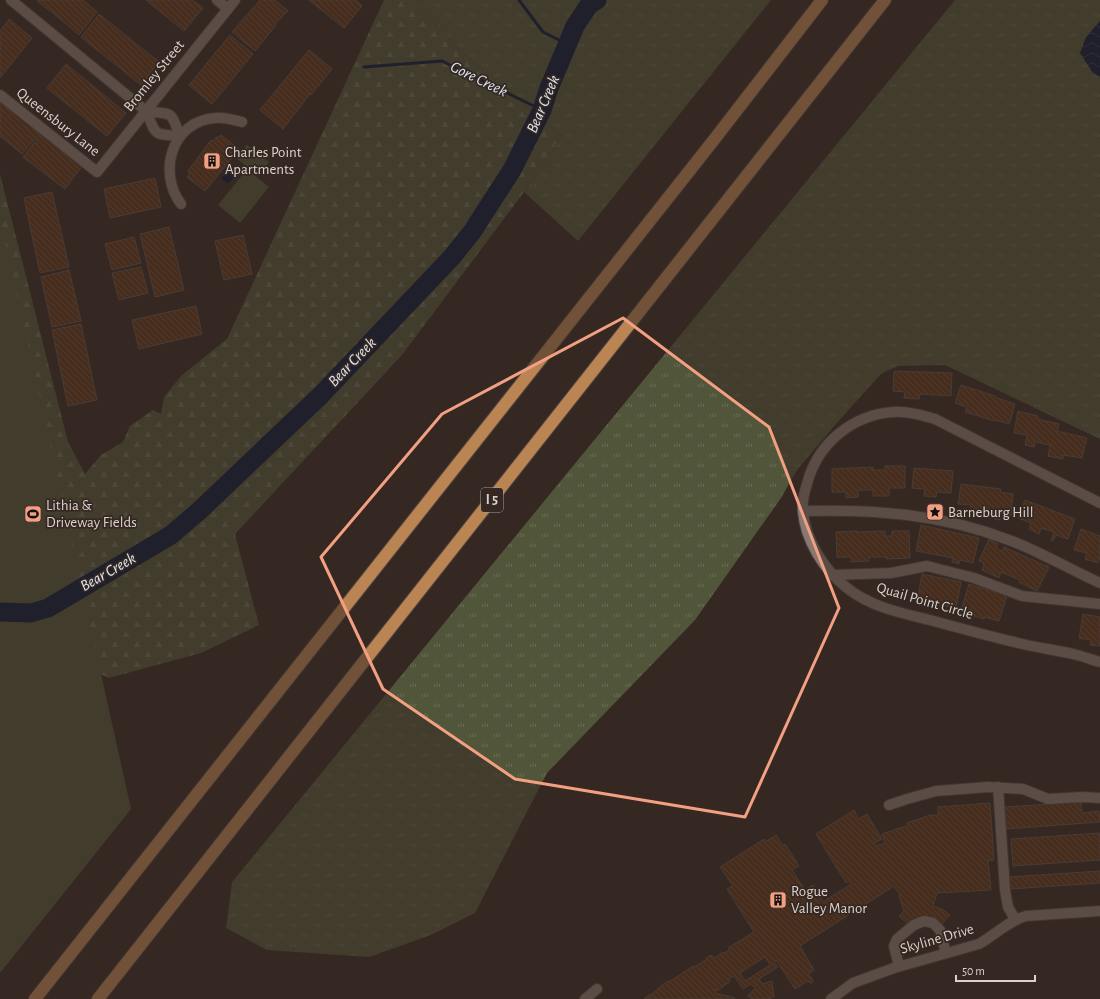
<svg xmlns="http://www.w3.org/2000/svg" width="1100" height="999" font-family="'Alegreya Sans',sans-serif">
	<style>
		.grass { fill: url(#grass-tufts) }
		.forest { fill: url(#forest-firs) }
		.pitch { fill: #515539 }
		.water { fill: url(#water-waves) }
		.lines { fill: none; stroke-linecap: round; stroke-linejoin: round }
		.stream { stroke: #071538; stroke-width: 3 }
		.river { stroke: #071538; stroke-width: 19 }
		.building { fill: url(#building-back-hatch); stroke: #62544b; fill-rule: evenodd }
		.minor-casing { stroke: #514642; stroke-width: 12 }
		.highway-casing { stroke: #514642; stroke-width: 14 }
		.minor { stroke: #897872; stroke-width: 10 }
		.highway { stroke: #ba8453; stroke-width: 12 }
		.marked { fill: none; stroke: #f39f82; stroke-width: 3; stroke-linejoin: round }
		.labels { text-anchor: middle; dominant-baseline: central; stroke-width: 3.5; stroke-linejoin: round; paint-order: stroke }
		.shield { fill: #352822; stroke: #a99f9a; stroke-width: 1 }
		.shield-label { font-size: 14px; font-weight: bold; fill: #dbd2ce }
		.street-label { font-size: 15px; fill: #dbd2ce; stroke: #352822 }
		.poi-label { font-size: 15px; fill: #dbd2ce; stroke: #352822; text-anchor: start }
		.water-label { font-size: 16px; font-style: italic; fill: #dee5f2; stroke: #352822 }
	</style>
	<defs>
		<pattern id="grass-tufts" width="24" height="20" patternUnits="userSpaceOnUse"><rect width="24" height="20" fill="#515539"/><path d="M3 7l-1-3M5 7V3M7 7l1-3M15 17l-1-3M17 17v-4M19 17l1-3" fill="none" stroke="#696d54"/></pattern>
		<pattern id="forest-firs" width="22" height="20" patternUnits="userSpaceOnUse"><rect width="22" height="20" fill="#515539"/><path d="M5 1l3.5 6h-7zM16 11l3.5 6h-7z" fill="#696d54"/></pattern>
		<pattern id="water-waves" width="16" height="10" patternUnits="userSpaceOnUse"><rect width="16" height="10" fill="#071538"/><path d="M0 5q4-4 8 0t8 0" fill="none" stroke="#2b3654"/></pattern>
		<pattern id="building-back-hatch" width="6" height="6" patternUnits="userSpaceOnUse"><rect width="6" height="6" fill="#5b3417"/><path d="M-1 5l2 2M0 0l6 6M5-1l2 2" fill="none" stroke="#725038"/></pattern>
	</defs>
	<rect width="100%" height="100%" fill="#352822"/>
	<g class="grass">
		<polygon points="416,0 771,0 578,241 524,192 561,136 456,47"/>
		<polygon points="955,0 1100,0 1100,439 945,365 898,366 881,374 836,424 797,470 781,498 695,620 547,773 475,913 431,935 369,957 267,950 226,928 232,882"/>
		<polygon points="247,145 269,162 258,176 236,158"/>
	</g>
	<polygon class="forest" points="384,0 416,0 456,47 561,136 524,192 402,355 235,534 259,625 201,653 109,678 80,665 0,284 0,174 68,442 85,474 101,455 123,442 130,426 153,410 161,414 164,397 182,375 227,339"/>
	<g class="pitch">
		<polygon points="247,169 269,187 240,223 218,205"/>
		<polygon points="0,219 131,809 0,973"/>
	</g>
	<g class="water">
		<polygon points="1100,21 1100,77 1093,73 1080,53 1086,37"/>
		<polygon points="229,167 237,173 228,184 221,178"/>
	</g>
	<g class="lines">
		<g class="stream">
			<polyline points="519,0 543,32 567,44"/>
			<polyline points="364,67 442,61 542,110"/>
		</g>
		<polyline class="river" points="0,612 31,613 48,608 171,535 199,511 320,396 452,257 472,232 512,170 542,110 549,88 575,26 589,5 597,0"/>
	</g>
	<g class="building">
		<polygon points="37,0 83,0 97,12 79,35 53,13 38,2 39,1"/>
		<polygon points="146,0 192,0 203,8 184,31"/>
		<polygon points="260,0 275,0 288,11 275,24 276,25 255,51 232,32"/>
		<polygon points="309,0 356,0 362,6 344,28"/>
		<polygon points="99,14 159,62 141,85 81,37"/>
		<polygon points="9,19 32,38 0,78 0,31"/>
		<polygon points="230,35 253,54 212,104 189,85"/>
		<polygon points="309,50 332,69 311,95 310,94 283,129 260,110"/>
		<polygon points="66,64 126,113 107,136 47,88"/>
		<polygon points="0,98 41,131 22,154 0,136"/>
		<polygon points="42,132 83,165 65,189 23,157"/>
		<polygon points="221,135 239,149 205,191 187,177 190,173 188,171 211,140 213,141 216,137 217,138"/>
		<polygon points="155,178 161,207 110,218 104,189"/>
		<polygon points="52,192 69,267 40,273 24,198"/>
		<polygon points="169,227 184,290 155,297 140,234"/>
		<polygon points="243,235 252,274 224,280 215,241"/>
		<polygon points="134,237 141,263 112,270 105,244"/>
		<polygon points="141,267 148,293 119,300 112,273"/>
		<polygon points="69,270 81,321 52,327 41,277"/>
		<polygon points="196,306 202,334 139,349 132,320"/>
		<polygon points="81,324 97,400 68,406 52,330"/>
		<polygon points="894,371 952,373 951,396 920,394 919,399 904,398 905,392 893,391"/>
		<polygon points="961,385 995,396 995,397 1015,404 1009,424 995,420 995,421 965,412 967,407 955,403"/>
		<polygon points="1018,411 1038,416 1037,419 1059,424 1057,431 1087,438 1082,458 1063,455 1063,459 1048,456 1050,445 1035,442 1034,447 1025,445 1027,435 1014,433"/>
		<polygon points="885,466 905,466 905,488 889,488 889,496 873,496 873,490 858,490 858,497 846,498 846,492 832,492 832,469 873,467 873,470 885,470"/>
		<polygon points="914,468 953,471 951,493 937,492 936,497 924,496 925,489 912,488"/>
		<polygon points="961,484 1001,489 1000,492 1013,494 1011,515 1001,514 1000,520 994,519 995,510 982,508 982,514 970,512 971,505 958,504"/>
		<polygon points="1025,500 1075,519 1068,539 1056,535 1053,541 1051,540 1054,532 1041,528 1039,534 1029,529 1031,523 1018,518"/>
		<polygon points="921,525 979,538 973,563 960,560 959,564 952,562 953,558 916,551"/>
		<polygon points="1081,529 1100,536 1100,557 1098,563 1085,559 1087,553 1074,550"/>
		<polygon points="857,531 857,532 885,531 885,536 892,536 892,531 909,531 910,558 886,559 886,557 869,557 869,561 851,562 851,557 837,557 836,532"/>
		<polygon points="989,539 998,544 996,548 1002,551 1004,547 1049,567 1037,591 1019,582 1020,580 1001,572 999,578 982,570 984,563 979,561"/>
		<polygon points="922,574 961,582 956,608 917,601"/>
		<polygon points="969,584 1007,596 999,621 984,617 984,619 971,615 972,610 962,607"/>
		<polygon points="1083,614 1100,617 1100,646 1090,645 1091,640 1079,638"/>
		<polygon points="1081,802 1082,813 1099,811 1100,822 1006,829 1005,807"/>
		<path d="M 990,803 L 994,860 L 988,860 L 991,890 L 937,893 L 933,906 L 942,909 L 950,915 L 939,927 L 937,924 L 911,927 L 899,916 L 904,911 L 899,896 L 900,895 L 894,886 L 800,946 L 814,970 L 808,974 L 813,980 L 812,983 L 810,983 L 808,981 L 795,989 L 776,960 L 774,962 L 778,967 L 759,979 L 762,984 L 772,981 L 774,997 L 768,999 L 752,999 L 748,996 L 755,988 L 751,984 L 743,989 L 734,976 L 728,979 L 730,982 L 723,986 L 723,987 L 717,991 L 715,989 L 715,993 L 735,998 L 734,999 L 645,999 L 645,998 L 658,990 L 657,989 L 668,981 L 669,982 L 693,966 L 694,967 L 707,959 L 706,958 L 711,955 L 714,958 L 723,952 L 723,954 L 730,950 L 728,948 L 754,932 L 727,889 L 733,886 L 720,867 L 764,839 L 765,842 L 776,835 L 783,846 L 785,844 L 799,866 L 792,870 L 805,890 L 813,885 L 823,902 L 851,884 L 849,881 L 846,883 L 816,834 L 854,810 L 858,819 L 867,814 L 882,839 L 874,843 L 876,846 L 885,843 L 882,834 L 906,826 L 908,825 L 907,823 L 919,819 L 930,815 L 938,815 L 938,807 ZM 765,957 L 770,965 L 745,981 L 740,973 Z"/>
		<polygon points="1100,833 1100,860 1013,866 1011,839"/>
		<polygon points="1100,871 1100,883 1010,889 1009,877"/>
	</g>
	<g class="lines">
		<defs>
			<g id="minor">
				<path d="M 11,0 L 146,111 C 157,136 152,134 180,136 C 170,109 173,115 146,111"/>
				<polyline points="217,0 228,9"/>
				<polyline points="0,95 97,172 235,0"/>
				<path d="M 181,204 C 157,172 172,121 215,118 C 225,117 233,120 242,122"/>
				<path d="M 1100,503 L 935,419 C 921,415 907,411 893,412 C 852,415 817,444 807,484 C 804,493 802,502 803,511 C 805,540 824,570 847,588 C 871,607 901,613 930,620 C 959,628 989,636 1018,643 C 1037,648 1058,650 1077,655 C 1085,657 1092,660 1100,662"/>
				<path d="M 803,511 C 874,509 941,514 1009,540 C 1041,552 1069,569 1100,583"/>
				<polyline points="833,575 891,573 927,566 974,578 1022,596 1100,604"/>
				<polyline points="998,787 1005,890 1008,907 1015,919"/>
				<polyline points="889,805 907,799 936,791 988,787 1023,789 1048,799 1082,797 1100,798"/>
				<polyline points="899,966 894,946 897,939 914,925 924,921 933,923 940,930 946,953"/>
				<polyline points="585,999 597,989"/>
				<path d="M 831,999 L 853,983 L 894,968 L 979,944 C 995,935 1008,921 1026,916 L 1100,911"/>
			</g>
			<g id="highway">
				<polyline points="35,999 713,141 822,0"/>
				<polyline points="98,999 885,0"/>
			</g>
		</defs>
		<use href="#minor" class="minor-casing"/>
		<use href="#highway" class="highway-casing"/>
		<use href="#minor" class="minor"/>
		<use href="#highway" class="highway"/>
	</g>
	<path d="M0 0H1100V999H0ZM 623,318 L 769,427 L 839,608 L 745,817 L 515,779 L 383,689 L 321,557 L 442,414 Z" fill="#352822" fill-opacity=".55" fill-rule="evenodd"/>
	<path class="marked" d="M 623,318 L 769,427 L 839,608 L 745,817 L 515,779 L 383,689 L 321,557 L 442,414 Z"/>
	<defs>
		<symbol id="building-square" viewBox="-11 -11 22 22"><rect x="-9" y="-9" width="18" height="18" rx="4" fill="#f39f82" stroke="#352822"/><path d="M-4-6H4V6H1V3H-1V6H-4ZM-2.5-4.3h1.7v1.8h-1.7ZM.8-4.3h1.7v1.8H.8ZM-2.5-1h1.7V.8h-1.7ZM.8-1h1.7V.8H.8Z" fill="#111"/></symbol>
		<symbol id="sight-square" viewBox="-11 -11 22 22"><rect x="-9" y="-9" width="18" height="18" rx="4" fill="#f39f82" stroke="#352822"/><path d="M0-6L1.8-2.2L6-1.7L2.9 1.2L3.7 5.4L0 3.3L-3.7 5.4L-2.9 1.2L-6-1.7L-1.8-2.2Z" fill="#111"/></symbol>
		<symbol id="stadium-square" viewBox="-11 -11 22 22"><rect x="-9" y="-9" width="18" height="18" rx="4" fill="#f39f82" stroke="#352822"/><path d="M0-5a6.5 5 0 1 0 0 10a6.5 5 0 1 0 0-10ZM-3.5-1.8h7v3.6h-7Z" fill="#111"/></symbol>
	</defs>
	<g fill-rule="evenodd">
		<use href="#building-square" x="202" y="151" width="20" height="20"/>
		<use href="#sight-square" x="925" y="502" width="20" height="20"/>
		<use href="#stadium-square" x="23" y="504" width="20" height="20"/>
		<use href="#building-square" x="768" y="890" width="20" height="20"/>
	</g>
	<g class="labels">
		<rect class="shield" x="481" y="488" width="22" height="24" rx="3"/>
		<g class="shield-label">
			<text x="492" y="500">I 5</text>
		</g>
		<g class="street-label">
			<text transform="translate(154 76) rotate(-51)">Bromley Street</text>
			<text transform="translate(58 122) rotate(38)">Queensbury Lane</text>
			<text transform="translate(925 601) rotate(16)">Quail Point Circle</text>
			<text transform="translate(937 939) rotate(-16)">Skyline Drive</text>
		</g>
		<g class="poi-label">
			<text x="225" y="152">Charles Point<tspan x="225" dy="17">Apartments</tspan></text>
			<text x="46" y="505">Lithia &amp;<tspan x="46" dy="17">Driveway Fields</tspan></text>
			<text x="948" y="512">Barneburg Hill</text>
			<text x="791" y="891">Rogue<tspan x="791" dy="17">Valley Manor</tspan></text>
		</g>
		<g class="water-label">
			<text transform="translate(479 79) rotate(26)">Gore Creek</text>
			<text transform="translate(543 104) rotate(-67)">Bear Creek</text>
			<text transform="translate(352 362) rotate(-46)">Bear Creek</text>
			<text transform="translate(108 572) rotate(-30)">Bear Creek</text>
		</g>
	</g>
	<path d="M956 975v6h79v-6" fill="none" stroke="#dbd2ce" stroke-width="2"/>
	<text x="962" y="975" font-size="12" fill="#dbd2ce" stroke="#352822" stroke-width="3" paint-order="stroke">50 m</text>
</svg>
